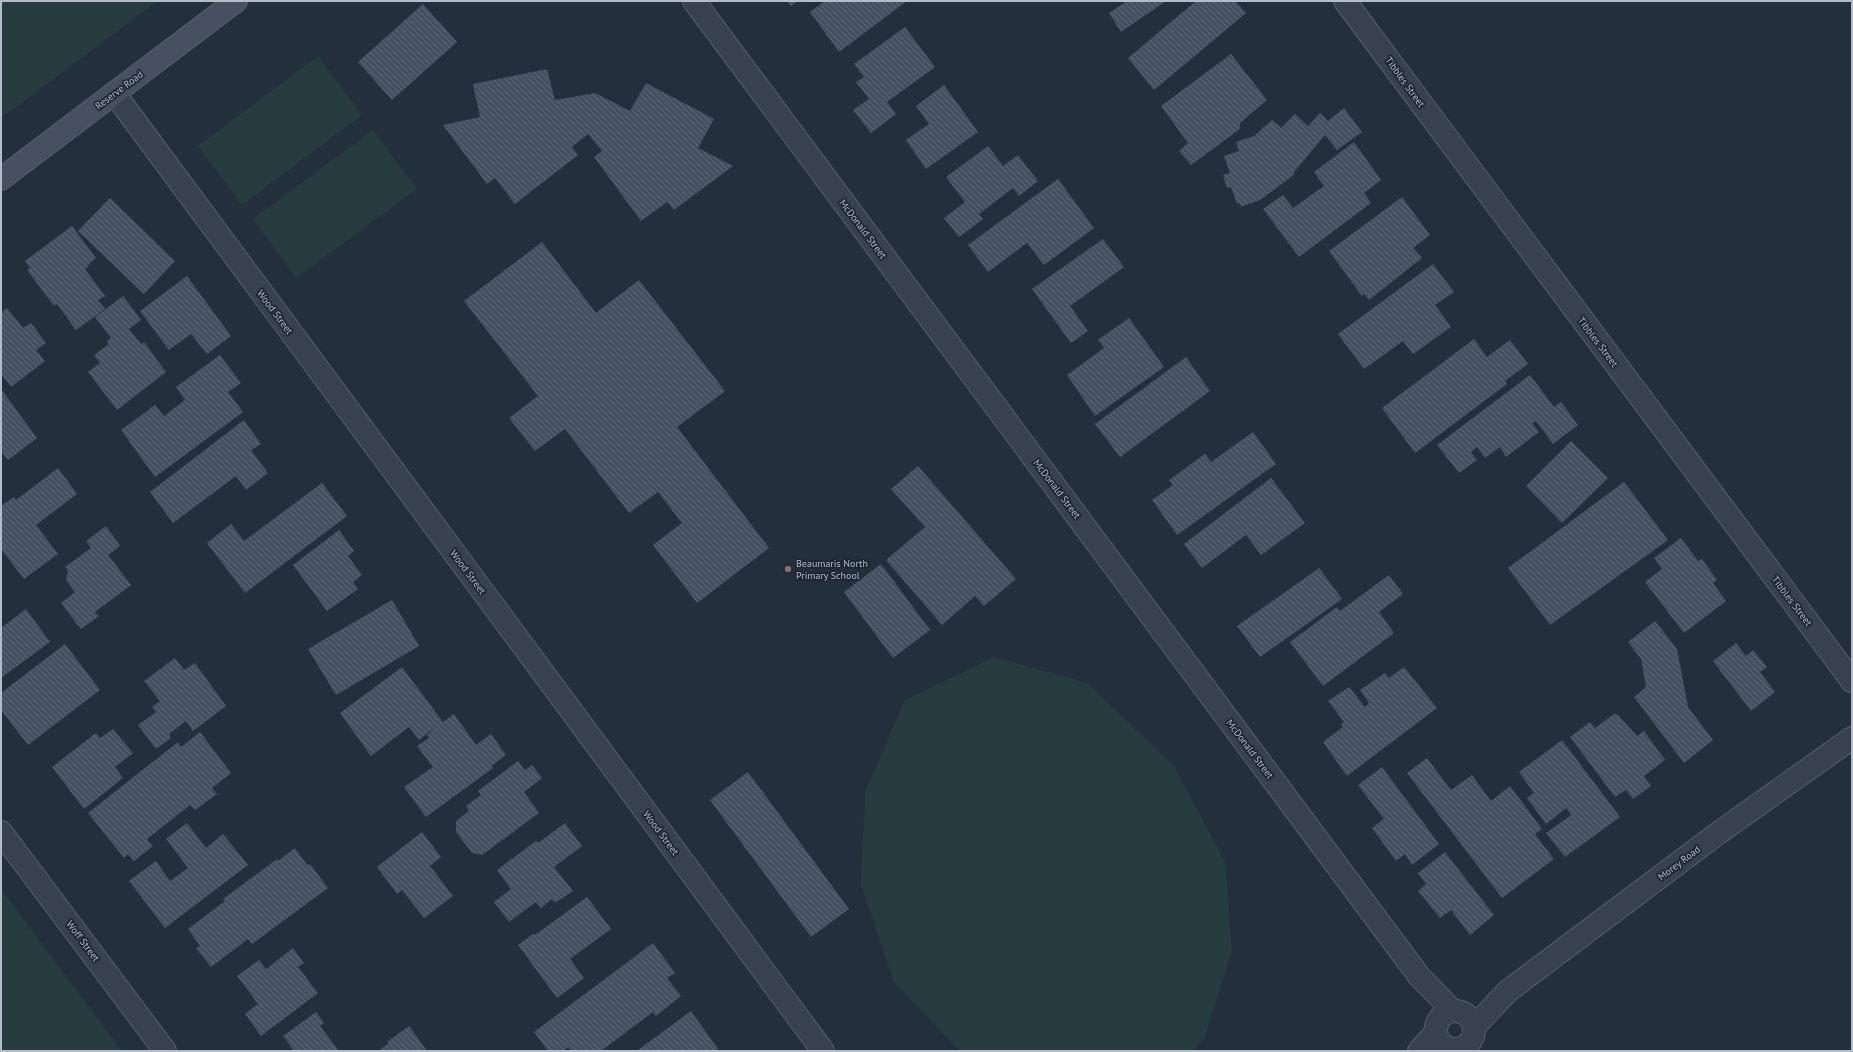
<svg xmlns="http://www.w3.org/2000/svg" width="1853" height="1052" font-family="'PT Sans',sans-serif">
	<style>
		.green { fill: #263c3f }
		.building { fill: url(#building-back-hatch) }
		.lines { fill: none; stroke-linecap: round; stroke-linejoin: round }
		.street-casing { stroke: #565f6c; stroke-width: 24 }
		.secondary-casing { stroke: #565f6c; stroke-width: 24 }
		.street { stroke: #38414e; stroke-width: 22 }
		.secondary { stroke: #465061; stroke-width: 22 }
		.education-dot { fill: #8d6e63; stroke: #1d2633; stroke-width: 1.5 }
		.labels { text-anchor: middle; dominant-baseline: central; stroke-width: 3.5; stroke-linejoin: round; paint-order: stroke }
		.street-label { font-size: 10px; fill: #b4bcc9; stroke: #1d2633 }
		.poi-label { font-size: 10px; fill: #b4bcc9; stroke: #1d2633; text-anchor: start }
	</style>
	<defs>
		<pattern id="building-back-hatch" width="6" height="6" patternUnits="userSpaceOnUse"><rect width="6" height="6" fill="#455162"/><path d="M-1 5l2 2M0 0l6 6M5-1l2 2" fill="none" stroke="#5d6877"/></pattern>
	</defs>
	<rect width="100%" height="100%" fill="#242f3e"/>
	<g class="green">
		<polygon points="1,1 157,1 1,118"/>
		<polygon points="318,56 362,115 242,205 198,146"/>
		<polygon points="373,130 417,189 296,278 253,219"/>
		<polygon points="994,657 1087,683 1174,766 1225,862 1232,951 1204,1039 1191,1051 960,1051 894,982 861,885 865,792 905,700"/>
		<polygon points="1,889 122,1051 1,1051"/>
	</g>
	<g class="building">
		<polygon points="787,1 798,1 791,6"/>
		<polygon points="825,1 907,1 839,52 810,12"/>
		<polygon points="1127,1 1166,1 1121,32 1109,13"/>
		<polygon points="1196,1 1235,1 1246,13 1154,90 1128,58"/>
		<polygon points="423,4 457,42 392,100 358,62"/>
		<polygon points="905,27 935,67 887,102 896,114 871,133 853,110 869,99 856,82 864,77 854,64"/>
		<polygon points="1231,54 1267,100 1240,123 1240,129 1191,165 1179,151 1188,143 1161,106"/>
		<polygon points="547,69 555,100 595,93 630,111 646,83 714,119 698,148 733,166 674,210 667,202 641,221 594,157 602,151 588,134 572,147 578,155 515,204 495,178 487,184 443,125 480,117 473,84"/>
		<polygon points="944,85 978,132 926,169 906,140 929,124 916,106"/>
		<polygon points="1344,108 1362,132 1337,150 1325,135 1294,172 1295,174 1260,200 1241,207 1240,203 1237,204 1231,187 1227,188 1223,175 1230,173 1224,156 1239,151 1236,142 1254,136 1272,120 1281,128 1295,114 1308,126 1320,113 1328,121"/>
		<polygon points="1354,142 1381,180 1364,193 1371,203 1299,257 1263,209 1283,195 1293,208 1324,186 1314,172"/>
		<polygon points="988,146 1003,166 1018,155 1038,181 1019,196 1013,188 979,214 983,219 959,237 944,218 965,202 946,177"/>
		<polygon points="1058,179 1094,228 1044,265 1027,243 988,272 968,245"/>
		<polygon points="1402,197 1430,235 1413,248 1422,258 1369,300 1364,294 1362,296 1329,251"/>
		<polygon points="110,198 175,261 144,294 78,231"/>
		<polygon points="72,226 96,258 87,266 88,267 85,269 105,296 98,300 105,309 76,330 57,304 54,306 27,270 30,268 25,261"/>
		<polygon points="1103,239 1124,267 1070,306 1088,331 1071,343 1032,289"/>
		<polygon points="542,242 596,313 639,280 725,391 677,427 769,548 697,603 653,545 682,523 658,492 629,513 565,429 535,451 509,418 538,396 464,301"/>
		<polygon points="1433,264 1454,292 1435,305 1451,327 1413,354 1403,341 1364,369 1338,334"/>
		<polygon points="187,276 231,336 207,354 191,334 169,350 140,311"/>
		<polygon points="123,296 141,320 129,329 141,344 144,342 166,372 117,410 88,372 100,363 94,355 109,344 107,341 111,338 95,317"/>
		<polygon points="7,308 23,328 31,323 46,343 36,350 45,361 11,387 1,374 1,313"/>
		<polygon points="1129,318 1164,367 1095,416 1067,375 1104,348 1098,340"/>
		<polygon points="1474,339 1487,357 1510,340 1528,364 1505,381 1507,384 1415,453 1382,408"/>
		<polygon points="220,355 241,383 228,392 243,412 155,477 121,430 155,405 164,416 185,400 176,387"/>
		<polygon points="1186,357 1210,391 1120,457 1095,424"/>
		<polygon points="1530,375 1554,407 1561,402 1578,425 1553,444 1536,421 1532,423 1539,432 1506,457 1500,447 1485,458 1477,447 1471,452 1477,460 1459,473 1437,445"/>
		<polygon points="1,389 37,438 8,460 1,451"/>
		<polygon points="244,420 261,444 251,450 268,473 246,490 236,476 173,523 150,492"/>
		<polygon points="1253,432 1276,464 1177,535 1152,500 1173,485 1169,480 1205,454 1211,462"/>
		<polygon points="1571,441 1608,478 1562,523 1526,486"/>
		<polygon points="918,466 1016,579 984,606 975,596 942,625 886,560 925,527 891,489"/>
		<polygon points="58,468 77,494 36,525 58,554 24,579 1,549 1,506 14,497 16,500"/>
		<polygon points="1271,478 1305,523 1261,555 1246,535 1202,568 1184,544"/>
		<polygon points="1624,482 1668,540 1550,625 1508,568"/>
		<polygon points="322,483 347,516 245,593 207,543 231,524 244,541"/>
		<polygon points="106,526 120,546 108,555 131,585 95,612 99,616 81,629 61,603 75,592 66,580 68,571 65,567 91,548 86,541"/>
		<polygon points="339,530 354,551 348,556 362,575 353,582 358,589 327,611 293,565"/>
		<polygon points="1681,538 1698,561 1702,559 1717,580 1713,583 1726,601 1684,633 1645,582 1662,569 1654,558"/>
		<polygon points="881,564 930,630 893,658 844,592"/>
		<polygon points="1319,568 1342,599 1260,657 1237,626"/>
		<polygon points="1389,575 1403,594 1379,612 1394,633 1323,686 1290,642 1337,607 1340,611"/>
		<polygon points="392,600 419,646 336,695 308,649"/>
		<polygon points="26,609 50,642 1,678 1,628"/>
		<polygon points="1655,621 1677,649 1688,707 1713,740 1684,763 1634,697 1646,687 1641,659 1628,642"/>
		<polygon points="1736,643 1746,656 1753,650 1767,667 1760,672 1775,692 1751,711 1713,661"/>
		<polygon points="65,644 100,690 28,745 1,710 1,693"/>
		<polygon points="175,658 184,670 195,663 226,706 193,731 186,721 169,734 171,738 156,749 138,725 156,712 152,707 160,701 144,681"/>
		<polygon points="402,667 443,722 454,714 476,745 491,734 506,755 491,766 493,768 426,817 404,787 433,767 417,746 429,738 427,735 434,728 419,740 409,727 371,756 340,713"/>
		<polygon points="1404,667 1437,708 1347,776 1323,742 1343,727 1341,724 1344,722 1328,701 1349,687 1365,707 1369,703 1360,690 1385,673 1389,678"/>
		<polygon points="1614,714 1618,715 1637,736 1644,731 1665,760 1644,776 1651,786 1633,799 1626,790 1615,797 1570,737 1590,722 1595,728"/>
		<polygon points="113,729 133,753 115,767 123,778 84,809 52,767 96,733 100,738"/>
		<polygon points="200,732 231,773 212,788 217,794 195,810 190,805 147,839 153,846 134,861 128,854 124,858 88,813 178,742 181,747"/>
		<polygon points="1562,740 1620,817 1565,857 1546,833 1571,815 1566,808 1546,824 1527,798 1534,793 1519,772"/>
		<polygon points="1427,758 1451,790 1472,775 1491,801 1510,786 1542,829 1535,834 1554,859 1502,898 1407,773"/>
		<polygon points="518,761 525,770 532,765 542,778 524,792 539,813 482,855 472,853 456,832 456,821 469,811 466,806 481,795 478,791"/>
		<polygon points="1382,767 1439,844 1412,865 1405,854 1396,861 1372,828 1384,819 1358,785"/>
		<polygon points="748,772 849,909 811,937 710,800"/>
		<polygon points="187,823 206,848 223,834 248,865 165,928 129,881 156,861 170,881 188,868 166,839"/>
		<polygon points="565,823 582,846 554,867 573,891 555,903 552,899 541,908 536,902 509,922 494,902 511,889 497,870 536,841 538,843"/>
		<polygon points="422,832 441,857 430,866 453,896 424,918 402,890 397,894 377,867"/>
		<polygon points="295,848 307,865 310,864 328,888 252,944 248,939 211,967 196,948 200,946 188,929 225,901 223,899 277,859 278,861"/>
		<polygon points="1445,852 1494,915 1470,935 1451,910 1440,918 1418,891 1426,884 1418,873"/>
		<polygon points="587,897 611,929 570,959 584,978 557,998 518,945 533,934 535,935"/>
		<polygon points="653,943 675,973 667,978 681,996 656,1016 653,1012 601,1051 571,1051 568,1047 563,1051 548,1051 534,1032"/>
		<polygon points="293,948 304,963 298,967 318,993 261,1036 245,1014 258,1004 237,976 259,960 266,969"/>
		<polygon points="691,1011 718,1049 715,1051 639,1051 638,1050"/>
		<polygon points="316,1012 324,1023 320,1026 339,1051 294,1051 283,1036"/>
		<polygon points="409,1026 427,1051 379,1051 389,1043 387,1042"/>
	</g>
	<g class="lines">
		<defs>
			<g id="street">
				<polyline points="694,1 1419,976 1453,1011"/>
				<polyline points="1345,1 1852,681"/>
				<polyline points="114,93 823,1051"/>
				<polyline points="1,832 165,1051"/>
				<circle cx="1455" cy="1030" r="19"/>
				<polyline points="1474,1027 1508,991 1717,834 1852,738"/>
				<polyline points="1419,1051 1436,1032"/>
			</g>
			<polyline id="secondary" points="1,179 236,1"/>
		</defs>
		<use href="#street" class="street-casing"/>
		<use href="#secondary" class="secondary-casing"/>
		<use href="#street" class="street"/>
		<use href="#secondary" class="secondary"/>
	</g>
	<circle class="education-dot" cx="788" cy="569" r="4"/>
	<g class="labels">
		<g class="street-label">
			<text transform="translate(1405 82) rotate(54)">Tibbles Street</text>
			<text transform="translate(119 90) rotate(-37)">Reserve Road</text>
			<text transform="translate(863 229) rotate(53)">McDonald Street</text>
			<text transform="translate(275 312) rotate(53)">Wood Street</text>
			<text transform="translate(1598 342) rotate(53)">Tibbles Street</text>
			<text transform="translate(1057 489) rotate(53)">McDonald Street</text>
			<text transform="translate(468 572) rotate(53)">Wood Street</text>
			<text transform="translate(1792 601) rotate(53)">Tibbles Street</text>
			<text transform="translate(1250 749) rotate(53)">McDonald Street</text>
			<text transform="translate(661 833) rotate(53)">Wood Street</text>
			<text transform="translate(1679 863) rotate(-37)">Morey Road</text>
			<text transform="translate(83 941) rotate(53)">Woff Street</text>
		</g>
		<g class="poi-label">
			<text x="796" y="563">Beaumaris North<tspan x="796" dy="12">Primary School</tspan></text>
		</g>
	</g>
	<rect width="1853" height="1052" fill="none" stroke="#b4bcc9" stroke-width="4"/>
</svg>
